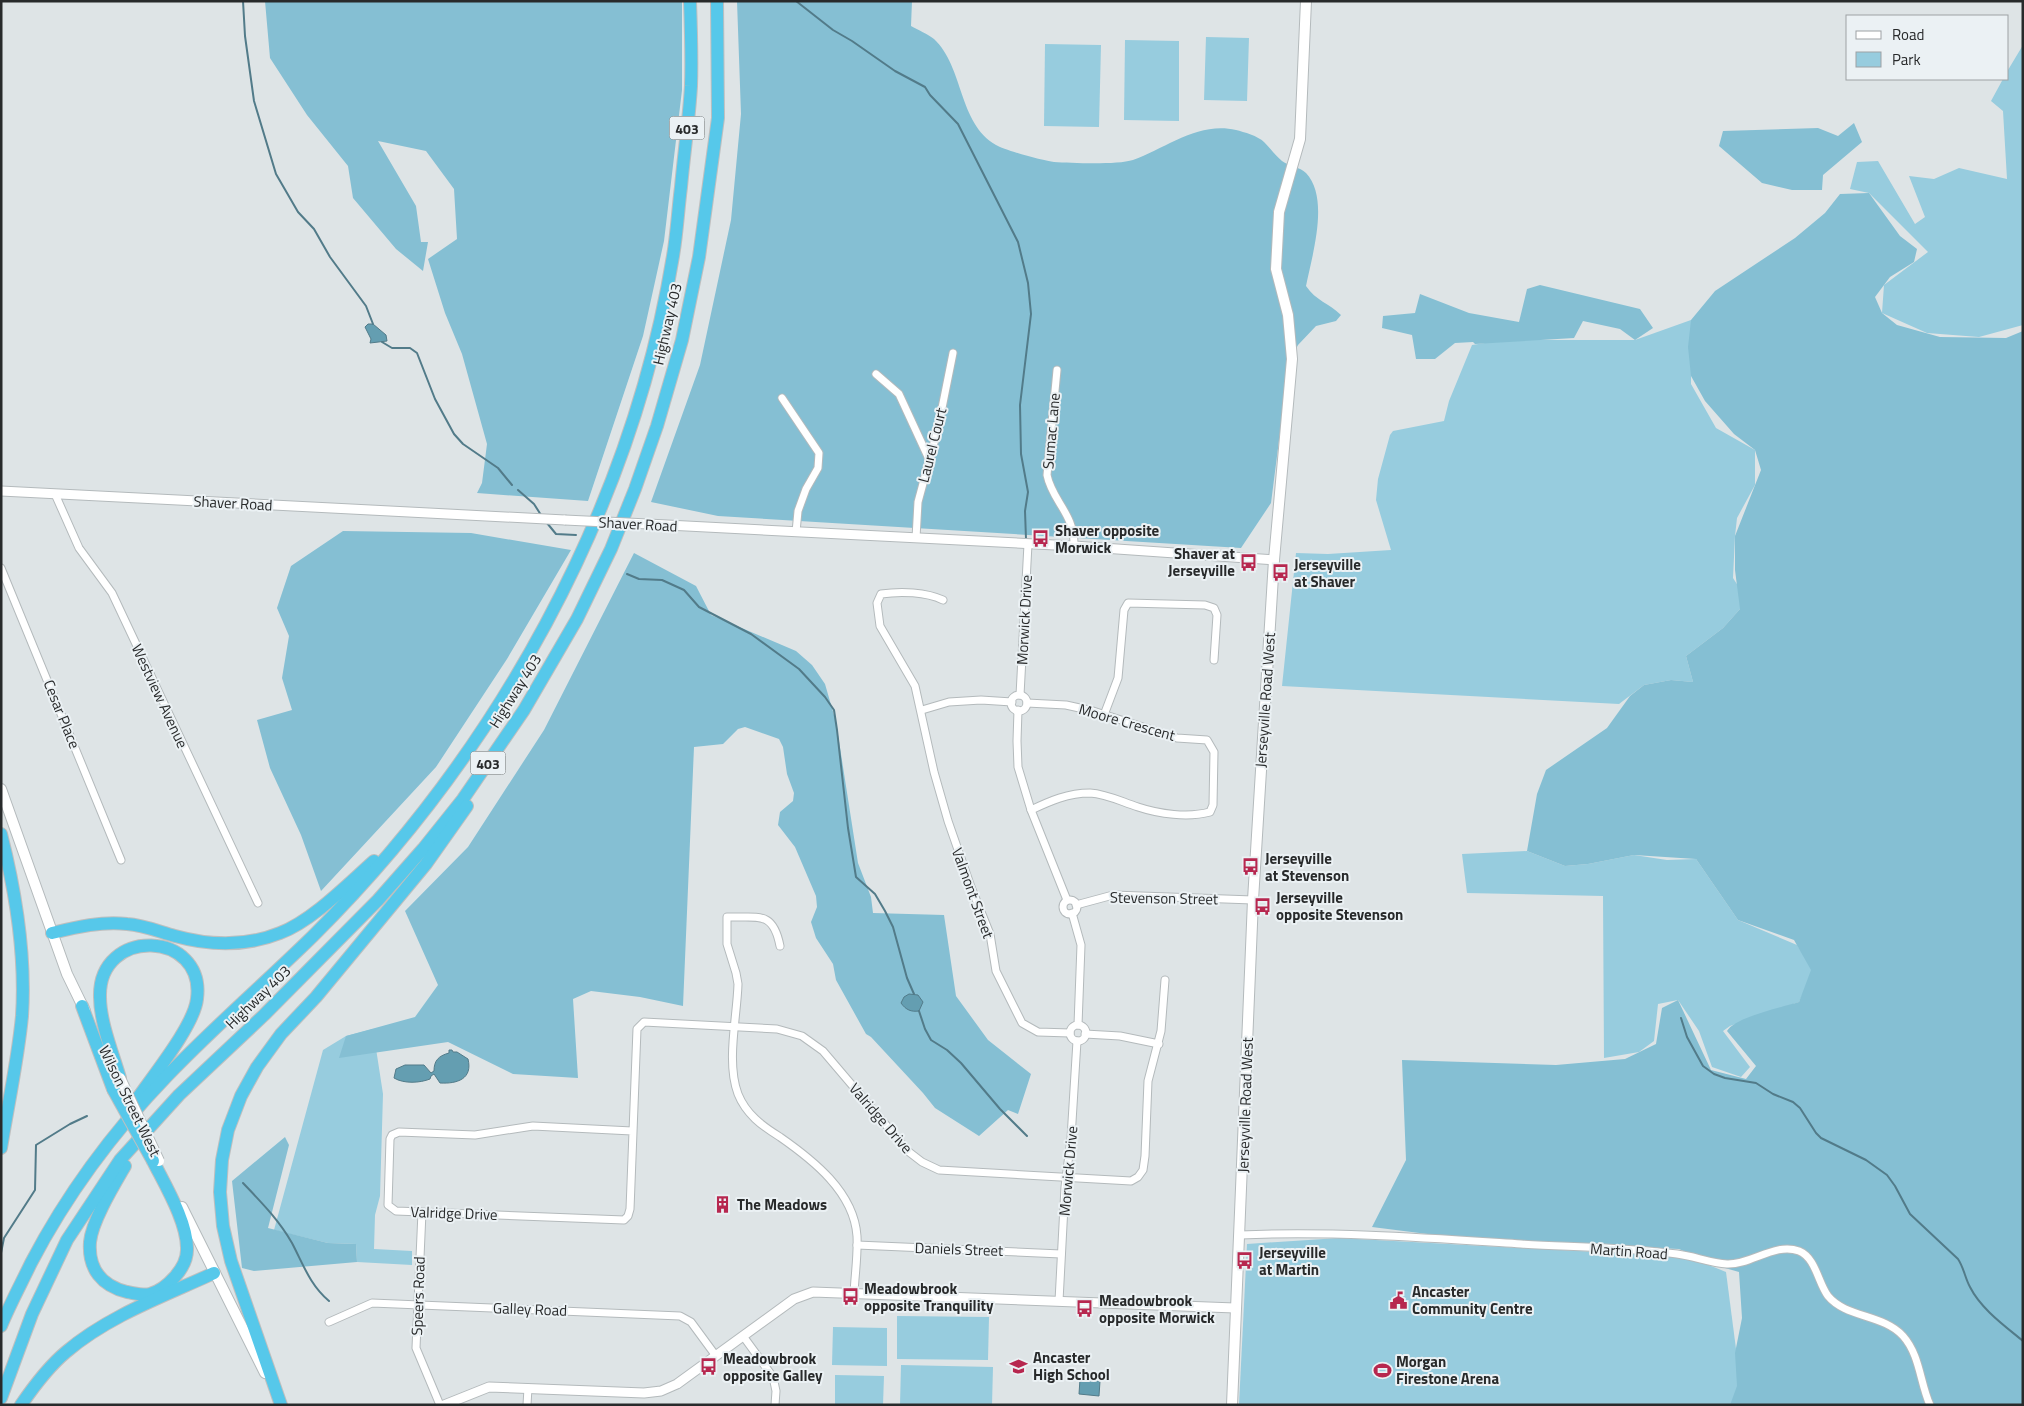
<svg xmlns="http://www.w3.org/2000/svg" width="2024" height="1406" font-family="'Titillium Web',sans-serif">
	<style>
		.green { fill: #97ccde }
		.forest { fill: #85bfd3 }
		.water { fill: #649eb1; stroke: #527b89 }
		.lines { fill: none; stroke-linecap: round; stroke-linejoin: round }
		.stream { stroke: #527b89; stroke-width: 2 }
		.minor-casing { stroke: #b4babc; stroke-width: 9 }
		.tertiary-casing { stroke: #b4babc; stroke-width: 11 }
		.secondary-casing { stroke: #b4babc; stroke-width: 12 }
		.motorway-casing { stroke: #bebfbf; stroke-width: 14 }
		.minor { stroke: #fff; stroke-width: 7 }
		.tertiary { stroke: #fff; stroke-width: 9 }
		.secondary { stroke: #fff; stroke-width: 10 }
		.motorway { stroke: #56c8ea; stroke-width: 12 }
		.tertiary-bridge-casing { stroke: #b4babc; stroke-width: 11; stroke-linecap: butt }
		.secondary-bridge-casing { stroke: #b4babc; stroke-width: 12; stroke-linecap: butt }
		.motorway-bridge-casing { stroke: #bebfbf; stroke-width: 14; stroke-linecap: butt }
		.tertiary-bridge { stroke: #fff; stroke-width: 9 }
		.secondary-bridge { stroke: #fff; stroke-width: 10 }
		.motorway-bridge { stroke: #56c8ea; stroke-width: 12 }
		.labels { text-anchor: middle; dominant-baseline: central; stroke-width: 4; stroke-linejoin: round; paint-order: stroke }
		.shield { fill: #ebf1f4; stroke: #626667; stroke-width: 1 }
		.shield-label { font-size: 14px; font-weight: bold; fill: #282a2b }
		.street-label { font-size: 15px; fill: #282a2b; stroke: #ebf1f4 }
		.poi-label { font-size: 15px; font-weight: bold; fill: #282a2b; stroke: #ebf1f4; text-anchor: start }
	</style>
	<rect width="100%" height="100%" fill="#dee4e6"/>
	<g class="green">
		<polygon points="1206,37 1249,38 1247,101 1204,100"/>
		<polygon points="1125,40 1179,41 1179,121 1124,120"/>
		<polygon points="1045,44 1101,45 1099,127 1044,126"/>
		<polygon points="2023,45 2023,325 1979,337 1927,333 1882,313 1884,285 1928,252 1869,193 1850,189 1857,162 1878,161 1915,224 1925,217 1909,176 1934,179 1959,168 2007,179 2003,111 1991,101 2003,79 2008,79 2008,70"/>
		<polygon points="1691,320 1691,384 1716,428 1755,450 1755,485 1737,518 1735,536 1733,578 1742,592 1740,609 1723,628 1686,656 1693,682 1671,680 1644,685 1619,704 1282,686 1296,553 1328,554 1391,550 1376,500 1378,479 1390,435 1393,431 1444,421 1449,401 1472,345 1504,340 1635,340"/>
		<polygon points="1527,851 1565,866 1588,864 1634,855 1667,860 1696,859 1738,920 1797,945 1814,971 1799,1002 1730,1026 1723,1031 1750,1067 1741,1077 1712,1067 1699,1031 1678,1000 1658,1004 1654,1041 1639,1052 1604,1058 1603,896 1467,893 1462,854"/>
		<polygon points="373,1029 383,1094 380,1196 375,1215 374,1249 412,1251 412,1265 357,1262 356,1244 328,1243 274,1230 323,1050 346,1036"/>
		<polygon points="1339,1238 1689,1257 1726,1272 1742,1395 1735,1405 1239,1405 1247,1244"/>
		<polygon points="897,1316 989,1317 988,1360 897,1359"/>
		<polygon points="833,1327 887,1328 887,1366 832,1365"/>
		<polygon points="901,1365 993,1367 992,1405 900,1405"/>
		<polygon points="835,1375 884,1376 883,1405 835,1405"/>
	</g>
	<g class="forest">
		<polygon points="265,1 682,1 682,90 664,241 643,336 588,501 477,493 482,483 487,444 462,354 445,313 428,259 457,239 454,189 426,151 378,141 416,206 421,242 428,242 423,271 396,249 353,198 348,166 307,115 270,58"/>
		<path d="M 737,1 L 912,1 L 911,26 C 918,30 928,34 934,39 C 964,67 958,123 996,145 C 1004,150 1044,161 1054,162 C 1072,163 1117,165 1133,160 C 1166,148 1199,121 1236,130 C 1244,132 1258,136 1264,142 C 1270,148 1276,156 1282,161 C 1289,166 1300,167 1306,173 C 1330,198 1312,256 1306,286 C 1316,301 1329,303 1341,315 L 1336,321 L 1316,326 L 1298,345 L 1289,362 L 1271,503 L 1241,548 L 718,516 L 651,502 L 700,365 L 731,220 L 741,114 Z"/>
		<polygon points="1854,123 1862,142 1823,175 1822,190 1792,190 1762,183 1719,146 1723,131 1818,128 1838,136"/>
		<path d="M 1869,193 L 1900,236 L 1917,249 L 1914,262 L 1890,277 L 1875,297 L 1882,313 L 1897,325 L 1940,337 L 2006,338 L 2023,331 L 2023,1405 L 1730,1405 L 1737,1386 L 1735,1353 L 1742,1318 L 1739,1272 L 1718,1266 L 1679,1249 L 1467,1239 L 1372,1227 L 1406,1160 L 1402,1060 L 1556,1065 L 1625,1059 L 1656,1044 L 1662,1008 L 1678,1000 L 1711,1070 L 1746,1079 L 1756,1066 L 1727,1031 C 1735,1017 1783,1007 1799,1002 L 1811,970 L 1794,940 L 1738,920 L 1696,859 L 1634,855 L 1588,864 L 1565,866 L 1527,851 L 1537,794 L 1546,770 L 1607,728 L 1630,696 L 1644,685 L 1671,680 L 1693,682 L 1686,656 L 1723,628 L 1740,609 L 1735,570 L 1735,536 L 1761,470 L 1755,450 L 1734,434 L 1705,401 L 1691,376 L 1688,347 L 1691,320 L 1715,291 L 1795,238 L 1825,213 L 1840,194 Z"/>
		<polygon points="1540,285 1640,309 1653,328 1635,340 1620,329 1583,321 1574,338 1475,344 1473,342 1455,343 1435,359 1416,359 1412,335 1382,328 1383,316 1415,313 1420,294 1469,313 1519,322 1527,289"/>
		<polygon points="343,531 471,533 571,550 507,659 436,767 321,891 301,835 270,768 257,720 292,710 282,678 289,636 277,608 291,566"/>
		<polygon points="634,553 696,586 711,615 796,651 812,665 825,684 836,722 858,863 871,897 873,913 944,915 956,996 988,1040 1031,1074 1018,1114 1008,1110 979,1136 935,1108 923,1093 871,1037 866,1034 836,980 833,964 816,938 811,922 817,907 816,896 795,847 778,825 780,812 793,801 794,793 787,774 783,747 779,739 745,727 738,729 723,744 694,747 683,1006 640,997 591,991 573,999 578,1078 513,1074 448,1042 339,1058 346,1036 415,1017 438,985 405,911 468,847 544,730"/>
		<polygon points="285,1137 289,1145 268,1228 328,1243 356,1244 357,1262 254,1271 242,1268 232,1181"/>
	</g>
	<g class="water">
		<polygon points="368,324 373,324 386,335 387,341 370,343 371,339 365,327"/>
		<path d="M 909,994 L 918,995 L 923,1002 L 919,1011 C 911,1012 906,1010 901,1003 L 904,997 Z"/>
		<path d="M 449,1050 L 452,1050 L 453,1052 L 457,1052 L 468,1059 C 473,1079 457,1084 440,1083 L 434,1074 L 431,1076 L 430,1079 C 420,1083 404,1084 394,1078 L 396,1069 L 405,1065 L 424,1065 L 431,1073 L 434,1071 C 434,1061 438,1056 449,1053 Z"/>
		<polygon points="1080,1379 1100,1381 1099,1396 1079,1394"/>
	</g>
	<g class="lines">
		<g class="stream">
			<polyline points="243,1 245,36 254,101 276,174 298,212 314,229 330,257 366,306 373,324"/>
			<polyline points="796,1 833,30 852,41 895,71 925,87 930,95 958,124 1018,242 1028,283 1031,314 1020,405 1021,454 1028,492 1025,511 1026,539"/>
			<polyline points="382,342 392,348 410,348 417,353 435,399 454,434 463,444 498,468 512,485"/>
			<polyline points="518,490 534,504 541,515"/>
			<polyline points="547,523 556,534 576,535"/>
			<polyline points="627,574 639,579 662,580 684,590 699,607 751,634 799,669 825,697 834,710 837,730 848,828 856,877 875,894 885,911 893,927 907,978 914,994"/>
			<polyline points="919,1011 925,1029 931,1040 947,1050 961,1063 1000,1109 1027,1136"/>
			<path d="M 1681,1018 L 1687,1037 L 1703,1066 L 1714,1074 L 1725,1078 L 1756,1083 L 1773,1094 L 1793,1102 L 1800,1108 L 1816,1133 L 1821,1138 L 1866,1160 L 1887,1175 L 1895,1186 L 1910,1214 L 1958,1259 C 1964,1268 1965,1278 1970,1287 C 1981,1309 2005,1326 2023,1341"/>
			<path d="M 243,1183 C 261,1202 279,1220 292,1243 C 303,1264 310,1285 329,1301"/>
			<polyline points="1,1253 4,1238 35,1190 36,1145 70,1124 87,1116"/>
		</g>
		<defs>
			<g id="minor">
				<path d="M 1057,370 L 1047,475 C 1052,501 1075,514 1074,546"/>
				<polyline points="876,374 899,394 929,459"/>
				<polyline points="782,398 819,453 818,468 806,489 798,511 796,532"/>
				<polyline points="55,494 79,548 112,593 258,903"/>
				<polyline points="916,538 918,502 938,428 953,353"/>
				<polyline points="1,568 121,860"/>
				<path d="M 943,600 C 926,592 901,591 881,594 L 877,603 L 880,626 L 915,686 L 934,772 L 948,821 L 971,887 L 990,934 L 996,971 L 1022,1023 L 1038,1032 L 1070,1033"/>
				<polyline points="1020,695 1028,544"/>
				<circle cx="1019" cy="703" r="8"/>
				<path d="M 1027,703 L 1066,705 L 1093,711 L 1177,738 L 1207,740 L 1214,752 L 1213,805 L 1210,812 C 1188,818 1159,814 1138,807 C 1122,802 1107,794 1090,793 C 1068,793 1050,801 1031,810"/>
				<polyline points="922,710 949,702 981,700 1012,702"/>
				<polyline points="1018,710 1017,741 1018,767 1031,810 1067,900"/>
				<polyline points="1104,715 1118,678 1124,610 1128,603 1205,605 1214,608 1217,615 1214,660"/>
				<circle cx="1070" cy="907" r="7"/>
				<polyline points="1076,905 1113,895 1253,900"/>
				<polyline points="1072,913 1081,945 1078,1025"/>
				<path d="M 780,946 C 773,910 758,918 727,917 L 727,944 L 736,973 L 738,984 C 737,1018 726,1062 738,1094 C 746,1114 762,1126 780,1137 C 813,1160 854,1192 857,1236 C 858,1254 855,1274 854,1293"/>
				<circle cx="1078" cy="1033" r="8"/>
				<polyline points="1085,1034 1120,1036 1159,1044"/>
				<polyline points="632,1131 533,1126 475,1135 399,1132 392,1135 390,1139 388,1205 396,1211 624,1220 628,1216 630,1209 637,1029 644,1022 777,1029 802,1036 823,1051 909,1152 922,1162 939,1170 1131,1181 1138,1177 1143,1170 1145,1156 1148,1081 1161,1031 1165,980"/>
				<polyline points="422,1212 416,1348 440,1405"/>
				<path d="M 1240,1235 C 1334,1231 1428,1238 1521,1244 C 1573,1247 1626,1247 1677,1254 C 1694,1256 1710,1263 1727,1264 C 1751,1265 1775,1242 1799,1251 C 1816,1258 1818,1283 1828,1296 C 1846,1318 1883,1314 1903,1336 C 1920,1355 1920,1383 1930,1405"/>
				<polyline points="857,1245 1061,1254"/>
				<polyline points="1059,1301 1065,1187 1071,1138 1077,1041"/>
				<polyline points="329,1322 372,1303 680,1316 691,1322 716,1356"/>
				<polyline points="743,1336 773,1377 776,1391 775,1405"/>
				<polyline points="527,1405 528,1388"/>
			</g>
			<g id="tertiary">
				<polyline points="1,491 565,520"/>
				<polyline points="648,524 1074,546 1274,560"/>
				<polyline points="444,1405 489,1387 644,1393 661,1391 677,1384 794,1299 813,1292 1235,1308"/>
			</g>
			<g id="secondary">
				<polyline points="1,789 67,974 85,1011"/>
				<polyline points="182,1207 265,1373"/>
				<polyline points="1232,1405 1253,900 1274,560 1292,359 1288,315 1276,269 1279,212 1300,139 1306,1"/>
			</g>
			<g id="motorway">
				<path d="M 1,834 C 16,893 26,955 22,1016 C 18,1059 8,1105 1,1148"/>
				<path d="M 52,933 C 77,927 102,921 127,924 C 144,925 160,932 175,936 C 211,946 245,947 280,933 C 312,921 348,884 374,861"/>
				<polyline points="82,1006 113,1089"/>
				<path d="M 120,1078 C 113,1054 100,1022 100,997 C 98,926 206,930 197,999 C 194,1026 152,1077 135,1102"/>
				<path d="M 125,1166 C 114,1185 92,1221 90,1242 C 88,1269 102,1286 127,1292 C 134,1293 143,1296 150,1294 C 167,1289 187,1268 187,1250 C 188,1223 165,1185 153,1161"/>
				<path d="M 1,1326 C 10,1304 21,1284 31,1263 C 67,1194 113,1132 167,1076 C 214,1027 265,983 313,936 C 496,754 631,512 673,256 C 677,233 678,210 681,187 C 684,153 689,120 691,86 C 692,58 691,29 690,1"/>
				<polyline points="1,1398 32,1314 67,1240 120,1160 179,1095 264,1015 378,900 423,849 463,799 524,710 577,619 611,549 635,489 657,426 682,340 699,257 718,118 717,1"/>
				<path d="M 21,1405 C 34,1386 48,1367 66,1352 C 108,1316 164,1296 214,1273"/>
				<polyline points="281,1405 231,1261 223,1226 220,1192 222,1160 228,1130 241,1096 257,1067 281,1034 316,997 426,864 467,806"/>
			</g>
		</defs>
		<use href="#minor" class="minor-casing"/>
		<use href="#tertiary" class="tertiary-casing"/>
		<use href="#secondary" class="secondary-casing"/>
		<use href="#motorway" class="motorway-casing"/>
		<use href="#minor" class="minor"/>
		<use href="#tertiary" class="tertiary"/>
		<use href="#secondary" class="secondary"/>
		<use href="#motorway" class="motorway"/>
		<defs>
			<polyline id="tertiary-bridge" points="565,520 648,524"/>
			<polyline id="secondary-bridge" points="120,1078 159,1161"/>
			<polyline id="motorway-bridge" points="113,1089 153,1161"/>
		</defs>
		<use href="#tertiary-bridge" class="tertiary-bridge-casing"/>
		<use href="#secondary-bridge" class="secondary-bridge-casing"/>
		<use href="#motorway-bridge" class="motorway-bridge-casing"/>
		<use href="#tertiary-bridge" class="tertiary-bridge"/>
		<use href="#secondary-bridge" class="secondary-bridge"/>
		<use href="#motorway-bridge" class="motorway-bridge"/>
	</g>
	<defs>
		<symbol id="bus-bare" viewBox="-9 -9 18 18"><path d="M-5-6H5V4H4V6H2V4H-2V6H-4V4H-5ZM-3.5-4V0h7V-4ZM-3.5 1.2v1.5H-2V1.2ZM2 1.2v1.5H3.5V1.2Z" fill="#b7274f" stroke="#ebf1f4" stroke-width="2.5" paint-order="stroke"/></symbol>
		<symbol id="building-bare" viewBox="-9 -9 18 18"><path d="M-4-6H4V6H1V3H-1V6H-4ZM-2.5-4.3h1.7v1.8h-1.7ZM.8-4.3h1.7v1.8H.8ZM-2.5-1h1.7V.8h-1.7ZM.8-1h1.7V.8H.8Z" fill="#b7274f" stroke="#ebf1f4" stroke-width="2.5" paint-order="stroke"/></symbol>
		<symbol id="civic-bare" viewBox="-9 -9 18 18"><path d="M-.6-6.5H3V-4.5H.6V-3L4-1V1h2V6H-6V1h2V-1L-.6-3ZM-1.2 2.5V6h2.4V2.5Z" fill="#b7274f" stroke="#ebf1f4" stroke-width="2.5" paint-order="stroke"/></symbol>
		<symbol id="school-bare" viewBox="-9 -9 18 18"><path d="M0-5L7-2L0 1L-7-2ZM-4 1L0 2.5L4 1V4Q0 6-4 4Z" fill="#b7274f" stroke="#ebf1f4" stroke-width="2.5" paint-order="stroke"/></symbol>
		<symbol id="stadium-bare" viewBox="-9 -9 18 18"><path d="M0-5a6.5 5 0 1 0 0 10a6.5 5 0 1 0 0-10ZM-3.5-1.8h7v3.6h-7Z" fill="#b7274f" stroke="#ebf1f4" stroke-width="2.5" paint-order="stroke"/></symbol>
	</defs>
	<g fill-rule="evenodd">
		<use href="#bus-bare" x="1028" y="526" width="25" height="25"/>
		<use href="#bus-bare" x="1236" y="550" width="25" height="25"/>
		<use href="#bus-bare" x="1268" y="560" width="25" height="25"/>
		<use href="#bus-bare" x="1238" y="854" width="25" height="25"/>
		<use href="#bus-bare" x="1250" y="894" width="25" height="25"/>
		<use href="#building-bare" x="710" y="1192" width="25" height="25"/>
		<use href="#bus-bare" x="1232" y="1248" width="25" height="25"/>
		<use href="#bus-bare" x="838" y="1284" width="25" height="25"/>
		<use href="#civic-bare" x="1386" y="1288" width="25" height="25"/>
		<use href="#bus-bare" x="1072" y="1296" width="25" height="25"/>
		<use href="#school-bare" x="1006" y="1354" width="25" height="25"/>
		<use href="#bus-bare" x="696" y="1354" width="25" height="25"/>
		<use href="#stadium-bare" x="1370" y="1358" width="25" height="25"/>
	</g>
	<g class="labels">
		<g class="shield">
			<rect x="669.5" y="116.5" width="35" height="23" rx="4"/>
			<rect x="470.5" y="751.5" width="35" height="23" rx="4"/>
		</g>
		<g class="shield-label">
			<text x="687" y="128">403</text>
			<text x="488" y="763">403</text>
		</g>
		<g class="street-label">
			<text transform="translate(667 324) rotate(-77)">Highway 403</text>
			<text transform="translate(1051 431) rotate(-85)">Sumac Lane</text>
			<text transform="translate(932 445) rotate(-76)">Laurel Court</text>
			<text transform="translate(233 503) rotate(3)">Shaver Road</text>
			<text transform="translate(638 524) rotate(3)">Shaver Road</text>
			<text transform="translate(1024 620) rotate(-87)">Morwick Drive</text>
			<text transform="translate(515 691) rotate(-58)">Highway 403</text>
			<text transform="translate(160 696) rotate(65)">Westview Avenue</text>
			<text transform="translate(1265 700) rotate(-86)">Jerseyville Road West</text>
			<text transform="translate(62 714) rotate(68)">Cesar Place</text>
			<text transform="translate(1127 722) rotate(16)">Moore Crescent</text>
			<text transform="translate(973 893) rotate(70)">Valmont Street</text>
			<text transform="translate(1164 898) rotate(1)">Stevenson Street</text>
			<text transform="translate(258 997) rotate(-44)">Highway 403</text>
			<text transform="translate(130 1101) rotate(64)">Wilson Street West</text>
			<text transform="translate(1245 1105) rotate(-88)">Jerseyville Road West</text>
			<text transform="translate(881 1118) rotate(49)">Valridge Drive</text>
			<text transform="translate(1068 1171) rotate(-85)">Morwick Drive</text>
			<text transform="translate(454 1213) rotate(2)">Valridge Drive</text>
			<text transform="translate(959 1249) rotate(2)">Daniels Street</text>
			<text transform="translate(1629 1251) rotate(4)">Martin Road</text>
			<text transform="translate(418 1296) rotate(-88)">Speers Road</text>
			<text transform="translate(530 1309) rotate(2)">Galley Road</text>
		</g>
		<g class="poi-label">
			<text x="1055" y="530">Shaver opposite<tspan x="1055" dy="17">Morwick</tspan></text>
			<text x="1235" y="553" text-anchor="end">Shaver at<tspan x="1235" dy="17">Jerseyville</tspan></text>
			<text x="1294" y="564">Jerseyville<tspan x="1294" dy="17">at Shaver</tspan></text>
			<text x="1265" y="858">Jerseyville<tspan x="1265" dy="17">at Stevenson</tspan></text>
			<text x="1276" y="897">Jerseyville<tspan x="1276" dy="17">opposite Stevenson</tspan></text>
			<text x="737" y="1204">The Meadows</text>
			<text x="1259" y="1252">Jerseyville<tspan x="1259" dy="17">at Martin</tspan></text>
			<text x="864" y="1288">Meadowbrook<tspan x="864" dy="17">opposite Tranquility</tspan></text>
			<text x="1412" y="1291">Ancaster<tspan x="1412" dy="17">Community Centre</tspan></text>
			<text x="1099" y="1300">Meadowbrook<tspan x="1099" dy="17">opposite Morwick</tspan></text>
			<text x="1033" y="1357">Ancaster<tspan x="1033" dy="17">High School</tspan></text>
			<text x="723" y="1358">Meadowbrook<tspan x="723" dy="17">opposite Galley</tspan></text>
			<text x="1396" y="1361">Morgan<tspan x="1396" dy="17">Firestone Arena</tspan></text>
		</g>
	</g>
	<rect width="2024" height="1406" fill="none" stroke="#282a2b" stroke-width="5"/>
	<rect x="1846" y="15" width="162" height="65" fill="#ebf1f4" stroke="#9da1a4"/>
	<rect x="1856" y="31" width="25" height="8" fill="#ffffff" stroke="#9da1a4"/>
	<text x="1892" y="40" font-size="15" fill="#282a2b">Road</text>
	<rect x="1856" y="52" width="25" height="15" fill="#97ccde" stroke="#9da1a4"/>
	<text x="1892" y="65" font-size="15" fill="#282a2b">Park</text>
</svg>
